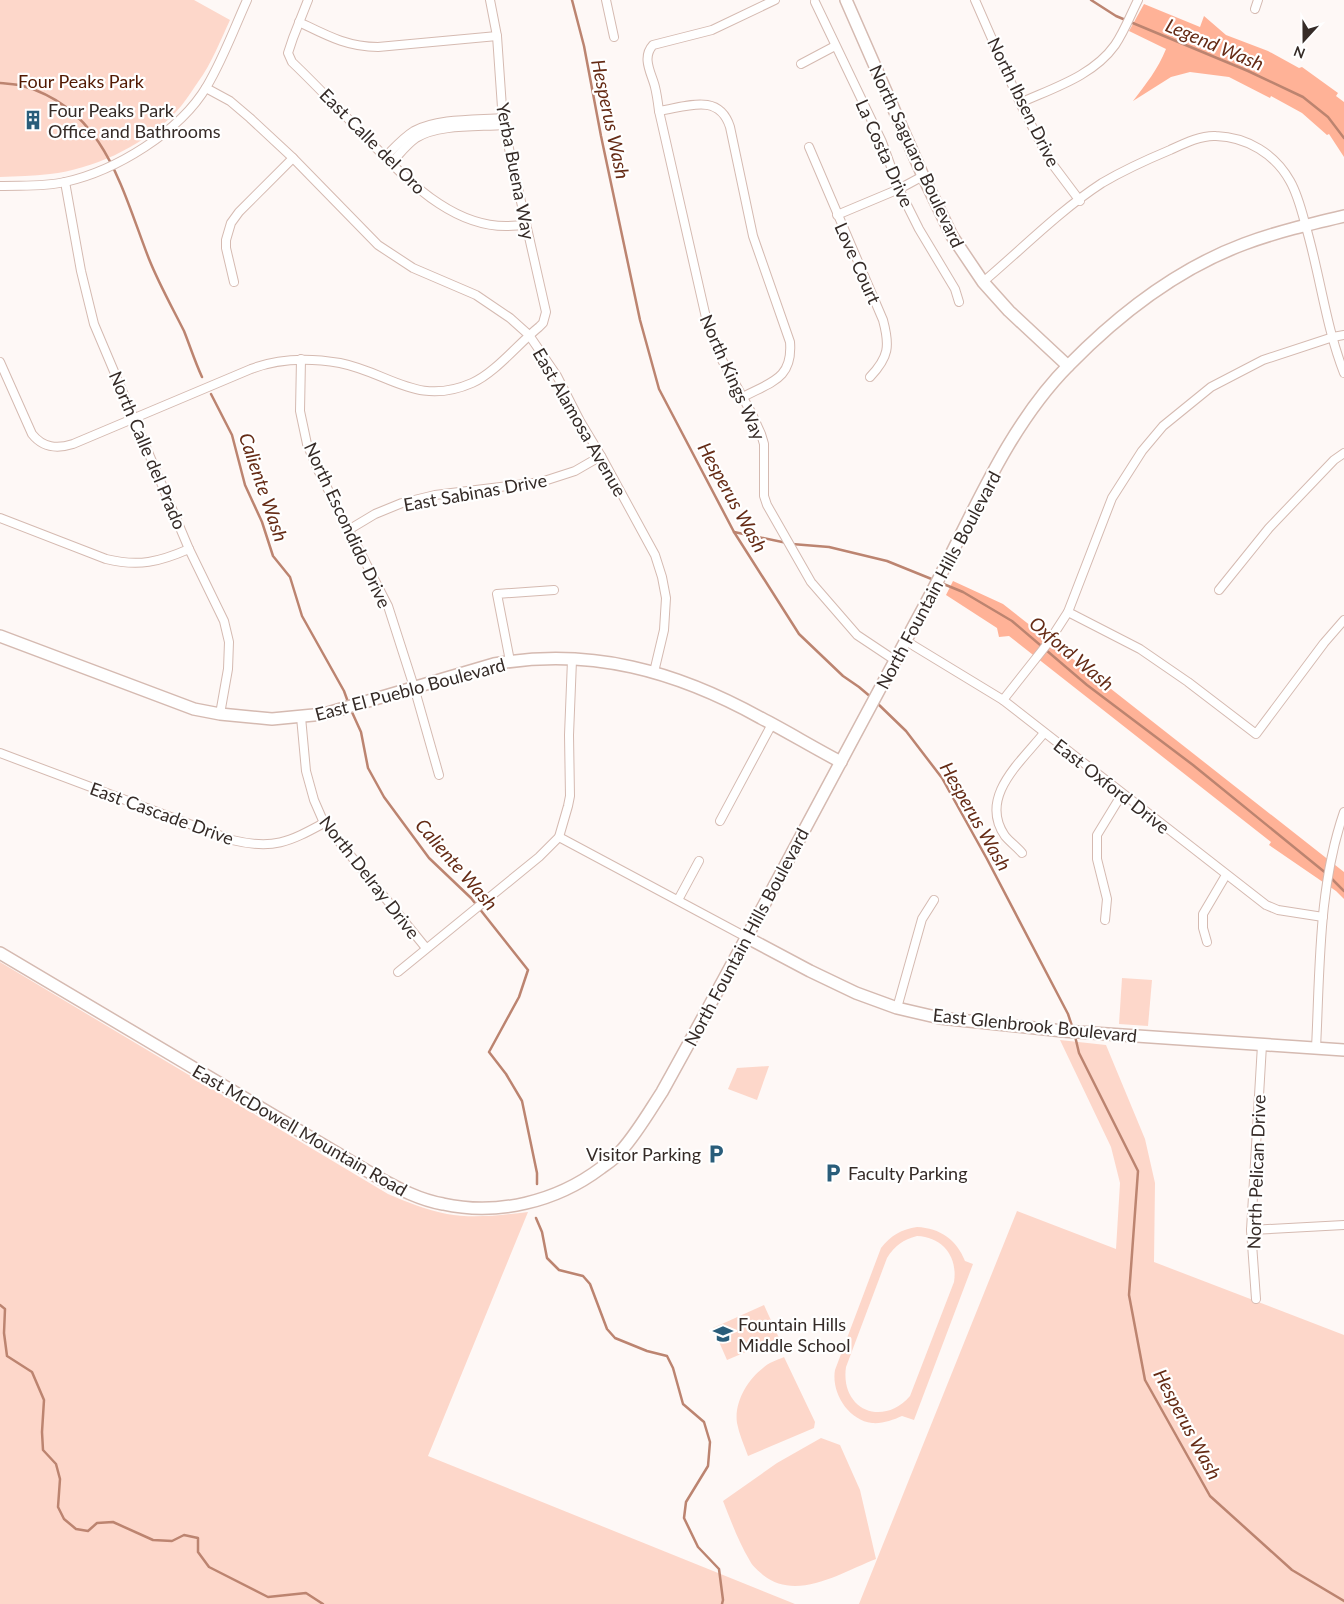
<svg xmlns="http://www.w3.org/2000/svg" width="1344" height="1604" font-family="Lato,sans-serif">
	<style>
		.green { fill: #fdd7ca; fill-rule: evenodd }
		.forest { fill: #ffb297 }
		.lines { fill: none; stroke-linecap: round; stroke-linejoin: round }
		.stream { stroke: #bc8470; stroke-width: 2.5 }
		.street-casing { stroke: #d5bab1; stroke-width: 10 }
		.secondary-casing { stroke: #d5bab1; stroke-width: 14 }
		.street { stroke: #fff; stroke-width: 8 }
		.secondary { stroke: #fff; stroke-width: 11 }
		.labels { text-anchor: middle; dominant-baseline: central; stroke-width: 4.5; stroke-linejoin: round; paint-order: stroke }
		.park-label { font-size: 18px; fill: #521902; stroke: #fff }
		.street-label { font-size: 18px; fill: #352b27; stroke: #fff }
		.poi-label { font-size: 18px; fill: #352b27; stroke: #fff; text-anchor: start }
		.water-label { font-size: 19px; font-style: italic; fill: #652b15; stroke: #fff }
	</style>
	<rect width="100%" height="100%" fill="#fef8f6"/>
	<g class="green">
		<path d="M 0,0 L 194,0 L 230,20 C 220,41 212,63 198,82 C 190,94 181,108 170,118 C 138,148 93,169 50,174 C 33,176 17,176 0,177 Z"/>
		<path d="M 0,962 L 388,1194 C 407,1202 426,1210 447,1214 C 473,1219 502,1215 528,1212 L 428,1456 L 795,1604 L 0,1604 Z"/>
		<polygon points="1122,978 1152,980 1148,1026 1119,1024"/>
		<polygon points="1060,1040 1106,1045 1145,1139 1155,1183 1154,1262 1344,1335 1344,1604 859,1604 1017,1211 1116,1249 1120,1183 1111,1147"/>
		<polygon points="769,1066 757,1100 728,1089 737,1068"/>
		<path d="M 917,1227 C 940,1228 957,1240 965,1261 L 973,1264 L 914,1420 L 902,1416 C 893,1420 882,1424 872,1423 C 848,1420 831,1392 835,1370 L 881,1248 C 890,1236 902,1229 917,1227 ZM 917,1236 C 943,1237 958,1257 954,1282 L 910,1396 C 882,1428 840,1409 846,1367 L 887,1258 C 895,1245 903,1240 917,1236 Z"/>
		<polygon points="764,1305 779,1338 727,1360 713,1328"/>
		<path d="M 784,1357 L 815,1422 L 814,1428 L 748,1456 C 744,1445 739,1434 737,1423 C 734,1403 747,1380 763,1368 C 768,1363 777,1360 784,1357 Z"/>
		<path d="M 821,1438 L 840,1445 L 860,1490 L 876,1559 C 842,1572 797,1602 763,1575 C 759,1571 753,1567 750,1561 C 739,1543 731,1521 723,1501 L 777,1463 Z"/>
	</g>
	<g class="forest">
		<path d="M 1144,4 L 1200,27 L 1204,16 L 1226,35 L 1268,51 L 1299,68 L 1302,67 L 1338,93 L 1336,96 L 1344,102 L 1344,157 L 1329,134 L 1327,135 L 1302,113 L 1271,96 L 1270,98 L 1229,77 L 1190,72 L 1171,77 L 1133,101 C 1146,84 1158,69 1166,49 L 1129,31 Z"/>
		<polygon points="953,581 1003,604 1344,872 1344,899 1336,891 1269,845 1271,842 1009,636 999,637 997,628 946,595"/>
	</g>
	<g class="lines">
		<g class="stream">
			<polyline points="572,0 584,46 601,136 640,320 659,389 734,532 799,634 843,676 859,687 872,698"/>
			<polyline points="1091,0 1116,16 1248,71 1303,97 1328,117 1344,138"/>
			<path d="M 0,83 C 7,84 16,84 23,86 C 105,109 122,190 149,259 C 159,284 172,307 184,331 C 190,346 195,362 202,377"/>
			<polyline points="211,394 232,435 245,485 262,522 273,556 290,577 302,616 344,691 348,702"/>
			<polyline points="734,532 787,543"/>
			<polyline points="792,544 829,547 887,561 934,580"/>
			<polyline points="941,583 963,592 1012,621 1087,685 1193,765 1327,874"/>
			<polyline points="876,702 906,731 942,778 987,859 1068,1014 1073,1029"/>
			<polyline points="351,710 361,732 368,768 384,797 429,858 471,898 528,970 519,997 489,1052 506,1074 522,1101 537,1173 537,1184"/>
			<polyline points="1331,878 1344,891"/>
			<polyline points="1075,1036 1079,1053 1138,1171 1129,1295 1145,1380 1210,1496 1292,1570 1344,1601"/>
			<polyline points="536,1218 542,1232 547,1258 559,1270 583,1276 590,1284 607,1329 615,1338 647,1351 667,1356 673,1368 683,1404 704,1422 710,1442 708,1466 686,1502 684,1518 698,1547 719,1569 723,1600 722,1604"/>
			<polyline points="0,1305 5,1309 4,1333 7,1356 32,1372 44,1400 42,1432 43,1450 56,1464 60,1479 58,1507 64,1519 76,1529 88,1531 97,1523 113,1522 153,1540 172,1541 184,1535 198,1538 198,1552 209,1567 268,1597 306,1593 323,1604"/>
		</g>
		<defs>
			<g id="street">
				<path d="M 308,0 L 293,38 L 288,53 L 292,62 C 314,83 335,105 356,127 C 400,172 455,239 526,224"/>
				<polyline points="606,0 614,37"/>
				<path d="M 775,0 L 712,30 L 653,45 C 641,58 652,74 655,87 C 657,95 658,103 659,111 L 707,322 L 722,360 L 752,414 L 761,434 L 764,444 L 764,496 L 767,505 L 811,582 L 857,635 L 896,661"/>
				<polyline points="975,0 1020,103 1050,161 1080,201"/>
				<polyline points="815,2 882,142 899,189 919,229 955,289 959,302"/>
				<polyline points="1255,9 1258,0"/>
				<path d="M 299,22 C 326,35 347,47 378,47 L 497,36"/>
				<polyline points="801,64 835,46"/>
				<polyline points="206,88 230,101 250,118 293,158 378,245 413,268 476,295 510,318 529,335 557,376 580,421 601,456 655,555 662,577 666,598 664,630 654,672"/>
				<path d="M 1020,103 C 1053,88 1093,76 1115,45 C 1124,32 1131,14 1138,0"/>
				<path d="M 659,111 C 686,107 719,92 730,127 L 753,236 L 790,342 C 793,379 771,382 743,397"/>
				<path d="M 809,147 L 883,320 C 890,346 889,357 870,377"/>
				<path d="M 385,157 C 394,148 404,137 414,131 C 438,118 477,120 503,118"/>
				<path d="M 391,163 C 399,155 406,145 416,138 C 438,124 478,127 504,125"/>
				<polyline points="65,182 81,271 94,324 189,549 224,621 229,642 228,669 220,714"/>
				<path d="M 0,186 C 21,185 44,187 65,182 C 115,171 180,132 207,86 C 223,59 234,29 247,0"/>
				<polyline points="837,215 899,189 923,176"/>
				<polyline points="234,282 226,248 226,240 231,223 239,212 293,158"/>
				<path d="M 983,282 C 1022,249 1059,211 1102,183 C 1124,170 1146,160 1170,150 C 1183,144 1201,135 1216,136 C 1247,137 1275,154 1290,181 C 1298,195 1302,212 1306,227 C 1320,275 1326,327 1344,373"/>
				<polyline points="301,359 300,411 307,444 319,472 388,606 414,687 439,775"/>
				<path d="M 0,362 L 32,434 C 43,448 57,449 73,444 L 251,369 C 279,358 311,358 340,363 C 390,373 417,407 472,383 C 495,373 518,344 539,327 L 543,323 L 546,312 L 503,122 L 497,36 L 490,0"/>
				<path d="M 0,518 L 106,559 C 139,567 159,562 189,549"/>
				<polyline points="350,529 375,514 402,503 435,495 541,482 575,471 601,456"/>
				<polyline points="1219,590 1269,528 1334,460 1344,453"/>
				<polyline points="1068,612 1140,649 1188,682 1256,734 1324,643 1344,620"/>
				<polyline points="906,641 1003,700 1266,905 1278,910 1323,917"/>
				<polyline points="510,661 497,594 554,590"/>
				<polyline points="1003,700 1048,643 1068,612 1112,498 1142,451 1163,426 1211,387 1263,360 1333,337 1344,335"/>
				<polyline points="301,717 306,771 314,800 324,823 426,948"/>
				<path d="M 0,753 L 232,840 C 273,850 289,842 324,823"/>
				<polyline points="720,821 772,724"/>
				<polyline points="559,837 746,937"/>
				<path d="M 1022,853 C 1017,847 1010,842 1005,836 C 978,797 1021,762 1044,733"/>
				<polyline points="678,900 699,861"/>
				<polyline points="1105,920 1107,899 1097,859 1097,835 1122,794"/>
				<polyline points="1207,942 1203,928 1203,914 1226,875"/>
				<polyline points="398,972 539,857 559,837 568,806 570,796 569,735 572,660"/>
				<polyline points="897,1008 922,919 934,900"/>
				<path d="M 1316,1048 C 1320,970 1318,887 1344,812"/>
				<polyline points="1251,1230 1344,1225"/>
				<polyline points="1256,1299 1251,1230 1262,1045"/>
			</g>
			<g id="secondary">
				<polyline points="846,0 923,176 952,236 983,282 1009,311 1068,366"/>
				<path d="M 0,636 L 194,709 L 220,714 L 272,719 L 324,714 L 494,664 C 591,647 676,671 761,718 C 788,732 814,748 841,762"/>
				<polyline points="746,937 810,971 856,993 897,1008 940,1018 1063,1031 1344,1050"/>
				<path d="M 0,953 L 379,1178 C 399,1189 420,1200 443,1204 C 497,1216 556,1202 601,1168 C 608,1163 616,1158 621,1151 C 637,1133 649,1112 662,1092 C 752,930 838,766 926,603 C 969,524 1005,429 1069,365 C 1118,315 1177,269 1244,244 C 1276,232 1310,224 1344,216"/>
			</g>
		</defs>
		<use href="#street" class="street-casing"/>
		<use href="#secondary" class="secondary-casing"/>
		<use href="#street" class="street"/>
		<use href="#secondary" class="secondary"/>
	</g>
	<defs>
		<symbol id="building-bare" viewBox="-9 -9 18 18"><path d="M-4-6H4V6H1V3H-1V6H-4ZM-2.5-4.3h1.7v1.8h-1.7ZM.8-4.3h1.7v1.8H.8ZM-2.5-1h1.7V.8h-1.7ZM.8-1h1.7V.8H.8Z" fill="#2a5d7a" stroke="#fff" stroke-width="2.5" paint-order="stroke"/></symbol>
		<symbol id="parking-bare" viewBox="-9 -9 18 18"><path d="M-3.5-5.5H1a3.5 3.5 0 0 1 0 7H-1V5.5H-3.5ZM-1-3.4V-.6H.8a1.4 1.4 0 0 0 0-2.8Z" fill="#2a5d7a" stroke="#fff" stroke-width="2.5" paint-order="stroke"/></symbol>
		<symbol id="school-bare" viewBox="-9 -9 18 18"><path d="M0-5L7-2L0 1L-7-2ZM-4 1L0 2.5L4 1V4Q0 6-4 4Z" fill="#2a5d7a" stroke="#fff" stroke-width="2.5" paint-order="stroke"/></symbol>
	</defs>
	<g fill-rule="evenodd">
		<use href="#building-bare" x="19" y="106" width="28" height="28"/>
		<use href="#parking-bare" x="702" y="1140" width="28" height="28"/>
		<use href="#parking-bare" x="819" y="1159" width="28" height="28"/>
		<use href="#school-bare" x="709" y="1320" width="28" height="28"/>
	</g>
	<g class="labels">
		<g class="park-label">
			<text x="81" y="81">Four Peaks Park</text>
		</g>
		<g class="street-label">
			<text transform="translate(1024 102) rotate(64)">North Ibsen Drive</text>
			<text transform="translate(373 141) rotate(45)">East Calle del Oro</text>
			<text transform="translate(885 153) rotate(66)">La Costa Drive</text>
			<text transform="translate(917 156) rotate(65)">North Saguaro Boulevard</text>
			<text transform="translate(516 171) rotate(79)">Yerba Buena Way</text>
			<text transform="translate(858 263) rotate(66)">Love Court</text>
			<text transform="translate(733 377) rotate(66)">North Kings Way</text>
			<text transform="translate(580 422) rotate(60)">East Alamosa Avenue</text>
			<text transform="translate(148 450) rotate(67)">North Calle del Prado</text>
			<text transform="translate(475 492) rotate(-10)">East Sabinas Drive</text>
			<text transform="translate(348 525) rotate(65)">North Escondido Drive</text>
			<text transform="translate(938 580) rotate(-62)">North Fountain Hills Boulevard</text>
			<text transform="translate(410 689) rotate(-15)">East El Pueblo Boulevard</text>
			<text transform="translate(1112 786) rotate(38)">East Oxford Drive</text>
			<text transform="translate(162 813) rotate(20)">East Cascade Drive</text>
			<text transform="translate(370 877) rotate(52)">North Delray Drive</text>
			<text transform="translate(746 937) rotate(-62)">North Fountain Hills Boulevard</text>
			<text transform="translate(1035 1025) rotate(6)">East Glenbrook Boulevard</text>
			<text transform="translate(300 1130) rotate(30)">East McDowell Mountain Road</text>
			<text transform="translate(1256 1172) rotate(-88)">North Pelican Drive</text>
		</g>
		<g class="poi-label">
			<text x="48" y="110">Four Peaks Park<tspan x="48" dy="21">Office and Bathrooms</tspan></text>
			<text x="701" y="1154" text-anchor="end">Visitor Parking</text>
			<text x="848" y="1173">Faculty Parking</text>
			<text x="738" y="1324">Fountain Hills<tspan x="738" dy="21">Middle School</tspan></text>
		</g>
		<g class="water-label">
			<text transform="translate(1215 44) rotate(23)">Legend Wash</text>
			<text transform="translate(611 119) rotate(78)">Hesperus Wash</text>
			<text transform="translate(264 487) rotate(71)">Caliente Wash</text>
			<text transform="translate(733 497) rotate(61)">Hesperus Wash</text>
			<text transform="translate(1072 653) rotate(40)">Oxford Wash</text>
			<text transform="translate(976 816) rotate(60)">Hesperus Wash</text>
			<text transform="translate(457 864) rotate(49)">Caliente Wash</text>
			<text transform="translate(1188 1424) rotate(62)">Hesperus Wash</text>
		</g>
	</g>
	<g transform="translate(1304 40) rotate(201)" stroke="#ffffff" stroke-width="4" paint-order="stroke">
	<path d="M0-4L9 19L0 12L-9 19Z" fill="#352b27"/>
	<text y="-8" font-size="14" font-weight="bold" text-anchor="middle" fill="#352b27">N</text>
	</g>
</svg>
